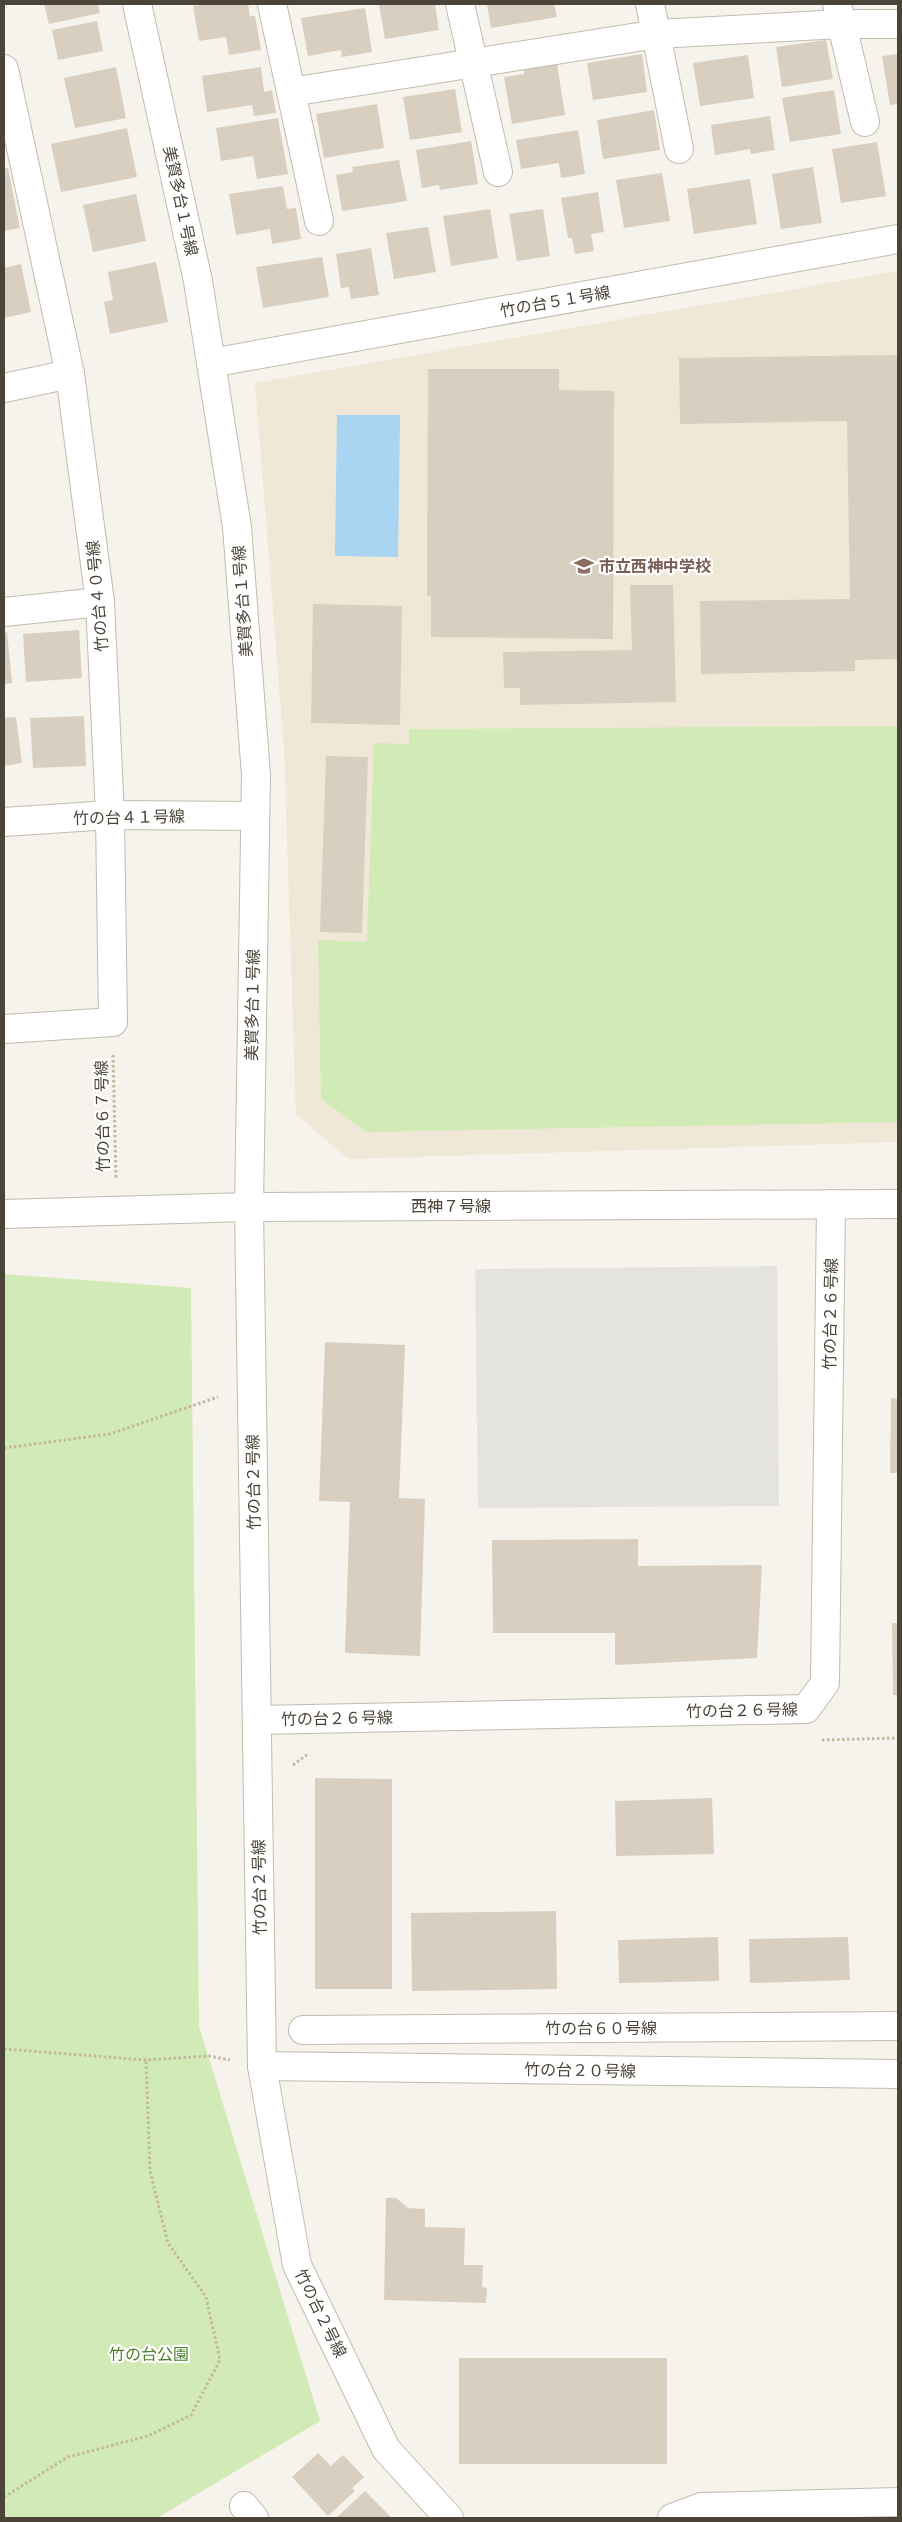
<svg xmlns="http://www.w3.org/2000/svg" width="902" height="2522" font-family="'PT Sans','Noto Sans JP',sans-serif">
	<style>
		.education { fill: #efe8d6 }
		.green { fill: #d2eab5 }
		.parking { fill: #e5e3e0 }
		.water { fill: #a9d4f2 }
		.building { fill: #d8cfc1 }
		.lines { fill: none; stroke-linecap: round; stroke-linejoin: round }
		.minor-casing { stroke: #c2bbae; stroke-width: 30 }
		.path { stroke: #c4b79f; stroke-width: 3; stroke-dasharray: 2.5 2.5; stroke-linecap: butt }
		.minor { stroke: #fff; stroke-width: 28 }
		.labels { text-anchor: middle; dominant-baseline: central; stroke-width: 4.5; stroke-linejoin: round; paint-order: stroke }
		.street-label { font-size: 16px; fill: #4b4439; stroke: #fff }
		.education-label { font-size: 16px; font-weight: bold; fill: #785e54; stroke: #fff; text-anchor: start }
		.park-label { font-size: 16px; fill: #4a7f2a; stroke: #fff }
	</style>
	<rect width="100%" height="100%" fill="#f6f3ec"/>
	<polygon class="education" points="898,271 898,1142 348,1159 296,1114 284,748 255,383"/>
	<g class="green">
		<polygon points="898,726 898,1122 367,1132 321,1099 318,940 367,942 374,743 409,744 409,729"/>
		<polygon points="4,1274 191,1288 199,2026 320,2421 157,2518 4,2518"/>
	</g>
	<polygon class="parking" points="777,1266 779,1506 478,1508 475,1269"/>
	<polygon class="water" points="337,415 400,415 398,557 335,556"/>
	<g class="building">
		<polygon points="44,4 98,4 100,13 49,24"/>
		<polygon points="209,4 248,4 250,16 255,16 261,50 229,55 226,37 199,41 193,6"/>
		<polygon points="379,4 435,4 439,30 385,39"/>
		<polygon points="487,4 554,4 557,17 491,28"/>
		<polygon points="365,8 372,52 342,57 341,50 308,56 301,18"/>
		<polygon points="97,21 103,51 58,60 52,30"/>
		<polygon points="826,40 833,79 782,87 776,47"/>
		<polygon points="642,54 647,92 593,100 587,63"/>
		<polygon points="898,54 898,104 890,105 882,56"/>
		<polygon points="748,55 754,98 700,106 693,63"/>
		<polygon points="557,64 565,115 512,124 504,77 524,74 524,69"/>
		<polygon points="116,67 126,118 75,128 64,78"/>
		<polygon points="261,67 264,92 272,90 276,113 254,116 252,105 207,112 202,76"/>
		<polygon points="455,89 462,132 410,140 403,97"/>
		<polygon points="834,90 841,134 790,142 782,98"/>
		<polygon points="377,104 384,148 324,158 316,114"/>
		<polygon points="654,110 660,150 603,159 597,120"/>
		<polygon points="770,116 775,150 751,154 750,149 715,155 711,125"/>
		<polygon points="278,118 288,174 257,179 253,156 221,161 216,128"/>
		<polygon points="127,128 137,177 61,192 51,144"/>
		<polygon points="578,130 585,174 561,178 559,163 521,169 516,140"/>
		<polygon points="471,141 478,184 440,190 439,185 422,188 416,150"/>
		<polygon points="877,142 886,196 841,203 832,149"/>
		<polygon points="399,160 407,201 342,211 336,175 353,172 352,167"/>
		<polygon points="813,167 822,223 781,229 772,174"/>
		<polygon points="8,168 20,228 4,231 4,169"/>
		<polygon points="662,173 670,221 624,228 616,180"/>
		<polygon points="750,179 757,224 694,234 687,189"/>
		<polygon points="283,186 287,209 296,208 301,239 272,244 270,229 236,235 229,194"/>
		<polygon points="598,192 604,232 591,234 594,251 575,254 572,238 568,238 561,198"/>
		<polygon points="136,194 146,241 93,252 83,205"/>
		<polygon points="490,209 498,258 451,266 443,216"/>
		<polygon points="543,209 550,256 517,261 509,214"/>
		<polygon points="428,227 436,272 394,279 386,233"/>
		<polygon points="371,248 379,295 351,299 349,287 341,288 336,254"/>
		<polygon points="322,257 329,297 263,308 256,267"/>
		<polygon points="156,262 168,322 110,334 104,302 113,300 108,272"/>
		<polygon points="21,264 31,312 4,318 4,268"/>
		<polygon points="898,355 898,659 855,660 855,671 701,674 700,601 850,599 847,421 680,424 679,358"/>
		<polygon points="428,369 559,369 559,390 614,391 613,639 431,637 431,596 427,596"/>
		<polygon points="630,585 673,585 676,702 520,705 520,688 504,688 503,652 632,650"/>
		<polygon points="313,604 402,606 400,725 311,723"/>
		<polygon points="79,630 82,678 26,682 23,634"/>
		<polygon points="7,632 12,683 4,684 4,633"/>
		<polygon points="84,716 86,766 33,768 30,718"/>
		<polygon points="16,717 22,763 4,766 4,718"/>
		<polygon points="326,756 368,757 362,933 320,932"/>
		<polygon points="325,1342 405,1345 399,1498 425,1499 420,1656 345,1653 350,1502 319,1501"/>
		<polygon points="891,1398 898,1399 898,1473 890,1473"/>
		<polygon points="638,1539 638,1566 762,1565 757,1658 615,1665 615,1633 493,1633 492,1540"/>
		<polygon points="892,1623 898,1623 898,1695 893,1695"/>
		<polygon points="315,1778 392,1779 392,1989 315,1989"/>
		<polygon points="712,1798 714,1854 616,1856 615,1801"/>
		<polygon points="556,1911 557,1989 412,1991 411,1913"/>
		<polygon points="718,1937 719,1981 619,1983 618,1940"/>
		<polygon points="848,1937 850,1980 750,1983 749,1939"/>
		<polygon points="386,2198 396,2198 408,2208 425,2209 425,2227 465,2228 464,2265 483,2265 482,2286 487,2289 486,2303 384,2300"/>
		<rect x="459" y="2358" width="208" height="106"/>
		<polygon points="318,2453 331,2466 343,2455 364,2477 352,2488 355,2491 328,2516 292,2477"/>
		<polygon points="365,2491 392,2518 336,2518"/>
	</g>
	<g class="lines">
		<defs>
			<g id="minor">
				<polyline points="137,4 198,281 237,527 256,775 249,1207 262,2066 297,2265 386,2449 449,2518"/>
				<polyline points="272,4 319,221"/>
				<polyline points="460,4 498,172"/>
				<polyline points="650,4 679,149"/>
				<polyline points="837,4 865,122"/>
				<polyline points="4,69 70,374 100,602 110,815 113,1022 4,1029"/>
				<polyline points="291,92 657,34 841,24 898,24"/>
				<polyline points="211,363 898,239"/>
				<polyline points="4,388 70,374"/>
				<polyline points="4,612 100,602"/>
				<polyline points="4,822 110,815 255,816"/>
				<polyline points="4,1214 249,1207 898,1204"/>
				<polyline points="257,1720 806,1709 825,1683 831,1204"/>
				<polyline points="303,2030 898,2026"/>
				<polyline points="262,2066 898,2074"/>
				<polyline points="244,2506 254,2518"/>
				<polyline points="672,2518 701,2507 898,2502"/>
			</g>
		</defs>
		<use href="#minor" class="minor-casing"/>
		<g class="path">
			<polyline points="113,1055 116,1179"/>
			<polyline points="4,1448 110,1434 218,1397"/>
			<polyline points="822,1740 898,1738"/>
			<polyline points="293,1765 308,1754"/>
			<polyline points="4,2049 146,2060 209,2056 230,2060"/>
			<polyline points="4,2497 68,2457 148,2436 191,2415 220,2360 206,2297 168,2243 150,2171 146,2060"/>
		</g>
		<use href="#minor" class="minor"/>
	</g>
	<defs>
		<symbol id="school-bare" viewBox="-9 -9 18 18"><path d="M0-5L7-2L0 1L-7-2ZM-4 1L0 2.5L4 1V4Q0 6-4 4Z" fill="#8d6e63" stroke="#fff" stroke-width="2.5" paint-order="stroke"/></symbol>
	</defs>
	<g fill-rule="evenodd">
		<use href="#school-bare" x="570" y="552" width="28" height="28"/>
	</g>
	<g class="labels">
		<g class="street-label">
			<text transform="translate(181 201) rotate(78)">美賀多台１号線</text>
			<text transform="translate(555 301) rotate(-10)">竹の台５１号線</text>
			<text transform="translate(97 596) rotate(-95)">竹の台４０号線</text>
			<text transform="translate(242 601) rotate(-94)">美賀多台１号線</text>
			<text transform="translate(129 817) rotate(-1)">竹の台４１号線</text>
			<text transform="translate(252 1005) rotate(-89)">美賀多台１号線</text>
			<text transform="translate(102 1116) rotate(-91)">竹の台６７号線</text>
			<text x="451" y="1206">西神７号線</text>
			<text transform="translate(830 1314) rotate(-89)">竹の台２６号線</text>
			<text transform="translate(253 1482) rotate(-91)">竹の台２号線</text>
			<text transform="translate(742 1710) rotate(-1)">竹の台２６号線</text>
			<text transform="translate(337 1718) rotate(-1)">竹の台２６号線</text>
			<text transform="translate(259 1887) rotate(-91)">竹の台２号線</text>
			<text x="601" y="2028">竹の台６０号線</text>
			<text transform="translate(580 2070) rotate(1)">竹の台２０号線</text>
			<text transform="translate(321 2313) rotate(64)">竹の台２号線</text>
		</g>
		<g class="education-label">
			<text x="599" y="566">市立西神中学校</text>
		</g>
		<g class="park-label">
			<text x="149" y="2354">竹の台公園</text>
		</g>
	</g>
	<rect width="902" height="2522" fill="none" stroke="#4b4439" stroke-width="10"/>
</svg>
